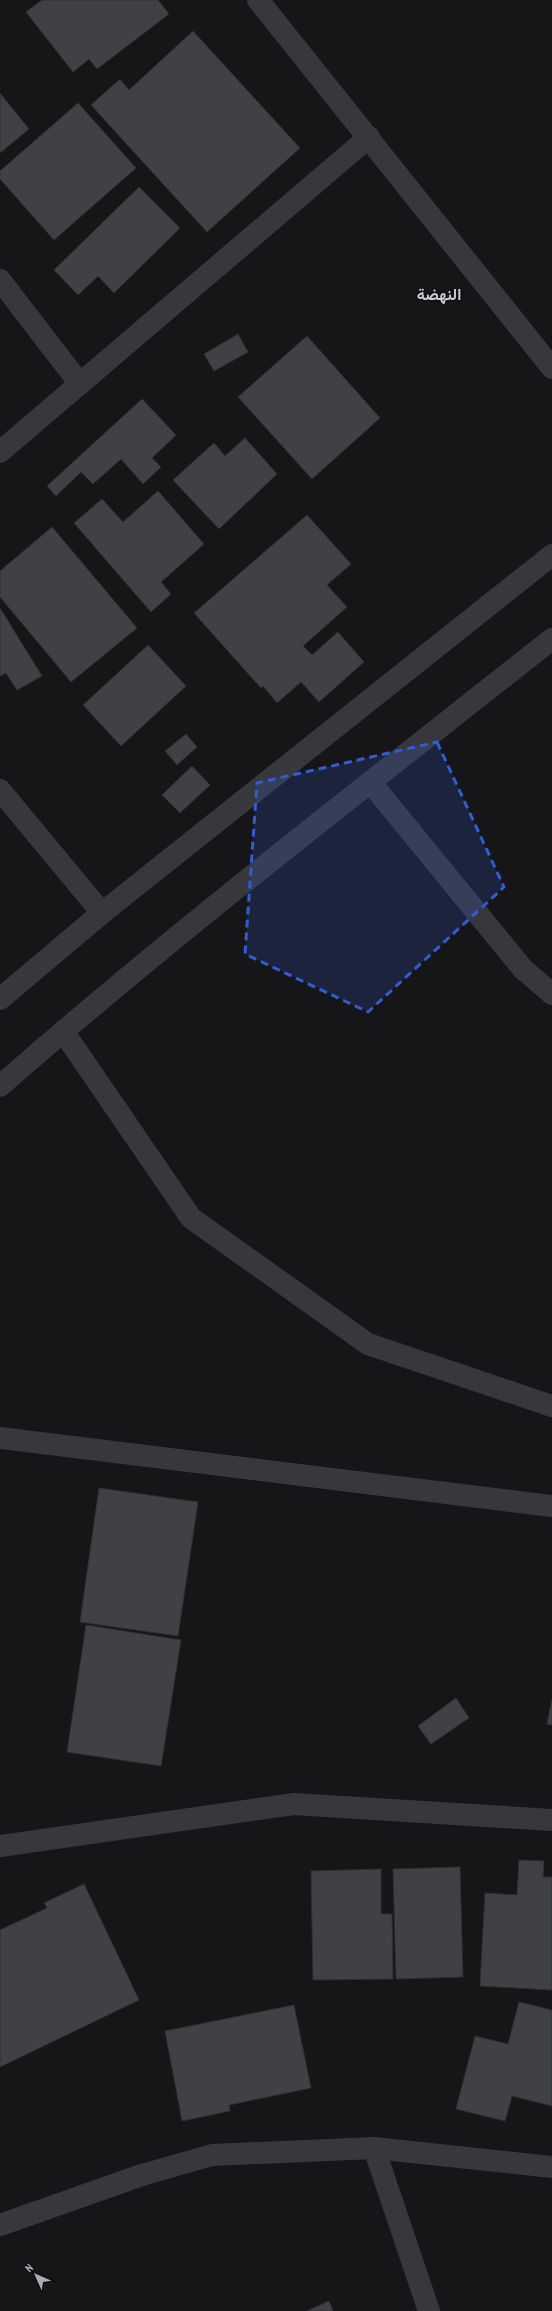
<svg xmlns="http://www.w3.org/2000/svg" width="552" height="2311" font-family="'PT Sans Narrow',Vazirmatn,sans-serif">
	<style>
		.building { fill: #404145; stroke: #303034 }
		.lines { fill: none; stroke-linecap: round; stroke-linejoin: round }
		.minor { stroke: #37383d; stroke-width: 22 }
		.marked { fill: #325cd3; fill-opacity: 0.2; stroke: #325cd3; stroke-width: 3; stroke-dasharray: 8 5; stroke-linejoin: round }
		.labels { text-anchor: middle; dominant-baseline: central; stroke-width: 3.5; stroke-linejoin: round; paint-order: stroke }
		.neighbourhood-label { font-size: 16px; font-weight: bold; fill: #c9ccd4; stroke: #111113 }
	</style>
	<rect width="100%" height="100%" fill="#161618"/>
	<g class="building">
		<polygon points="42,0 158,0 169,14 97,69 89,59 73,72 26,12"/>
		<polygon points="193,31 300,148 207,232 91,105 120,79 129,90"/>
		<polygon points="0,93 29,129 0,153"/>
		<polygon points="78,103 136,168 54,240 0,179 0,171"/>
		<polygon points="139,187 180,228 114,293 98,276 78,295 54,270"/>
		<polygon points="238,334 248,352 214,371 204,354"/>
		<polygon points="307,336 380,418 312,479 238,397"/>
		<polygon points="142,399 176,435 152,458 161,467 143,484 121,459 93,484 81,472 56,496 47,486"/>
		<polygon points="245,438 277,474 219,529 173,480 214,443 225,456"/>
		<polygon points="158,491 204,544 161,582 171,594 151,612 74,523 102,499 123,522"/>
		<polygon points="307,515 351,564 327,585 347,607 303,646 312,655 338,632 364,662 319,702 301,682 277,703 263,686 261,688 194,613"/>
		<polygon points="52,527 137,628 71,682 0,597 0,571"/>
		<polygon points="0,608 42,676 17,690 6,673 0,676"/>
		<polygon points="148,645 186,686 121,746 83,705"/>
		<polygon points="186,734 197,747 177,765 165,751"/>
		<polygon points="192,766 210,785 180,813 162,795"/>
		<polygon points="99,1488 198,1502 178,1636 80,1622"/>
		<polygon points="86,1625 181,1640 161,1766 67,1752"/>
		<polygon points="456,1698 469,1718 431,1744 418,1726"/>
		<polygon points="552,1699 552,1725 547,1724"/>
		<polygon points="519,1860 544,1861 543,1877 552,1877 552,1990 480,1986 485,1893 517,1895"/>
		<polygon points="460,1867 463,1977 396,1979 393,1869"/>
		<polygon points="381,1869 381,1914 392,1914 393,1979 313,1980 311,1871"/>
		<polygon points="84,1884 139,2000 0,2067 0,1930 47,1908 44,1903"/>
		<polygon points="519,2002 552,2010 552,2106 512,2096 505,2121 456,2109 475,2036 508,2044"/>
		<polygon points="294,2005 311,2088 229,2105 230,2111 182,2121 165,2031"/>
		<polygon points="329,2301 333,2311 307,2311"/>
	</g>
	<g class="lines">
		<g class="minor">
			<polyline points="258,0 552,368"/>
			<polyline points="0,280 80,384"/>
			<polyline points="0,452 369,137"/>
			<polyline points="371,783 523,969 552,994"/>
			<polyline points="0,790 102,913"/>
			<polyline points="0,999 102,913 552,555"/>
			<polyline points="63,1031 191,1218 368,1344 552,1406"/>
			<path d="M 0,1086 C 178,930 366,786 552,639"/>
			<polyline points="0,1438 552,1506"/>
			<polyline points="0,1846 294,1804 552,1820"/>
			<polyline points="374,2148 429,2311"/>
			<polyline points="0,2225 142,2175 212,2155 374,2148 552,2167"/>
		</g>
	</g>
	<path class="marked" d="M 437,742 L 504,887 L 368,1012 L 245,954 L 257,783 Z"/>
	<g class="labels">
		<g class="neighbourhood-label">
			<text x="439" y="294">النهضة</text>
		</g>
	</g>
	<g transform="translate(36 2275) rotate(315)" stroke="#111113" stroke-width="3" paint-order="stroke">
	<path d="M0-3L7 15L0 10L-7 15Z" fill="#a8adb8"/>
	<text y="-6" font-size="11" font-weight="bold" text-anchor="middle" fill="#a8adb8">N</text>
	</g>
</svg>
